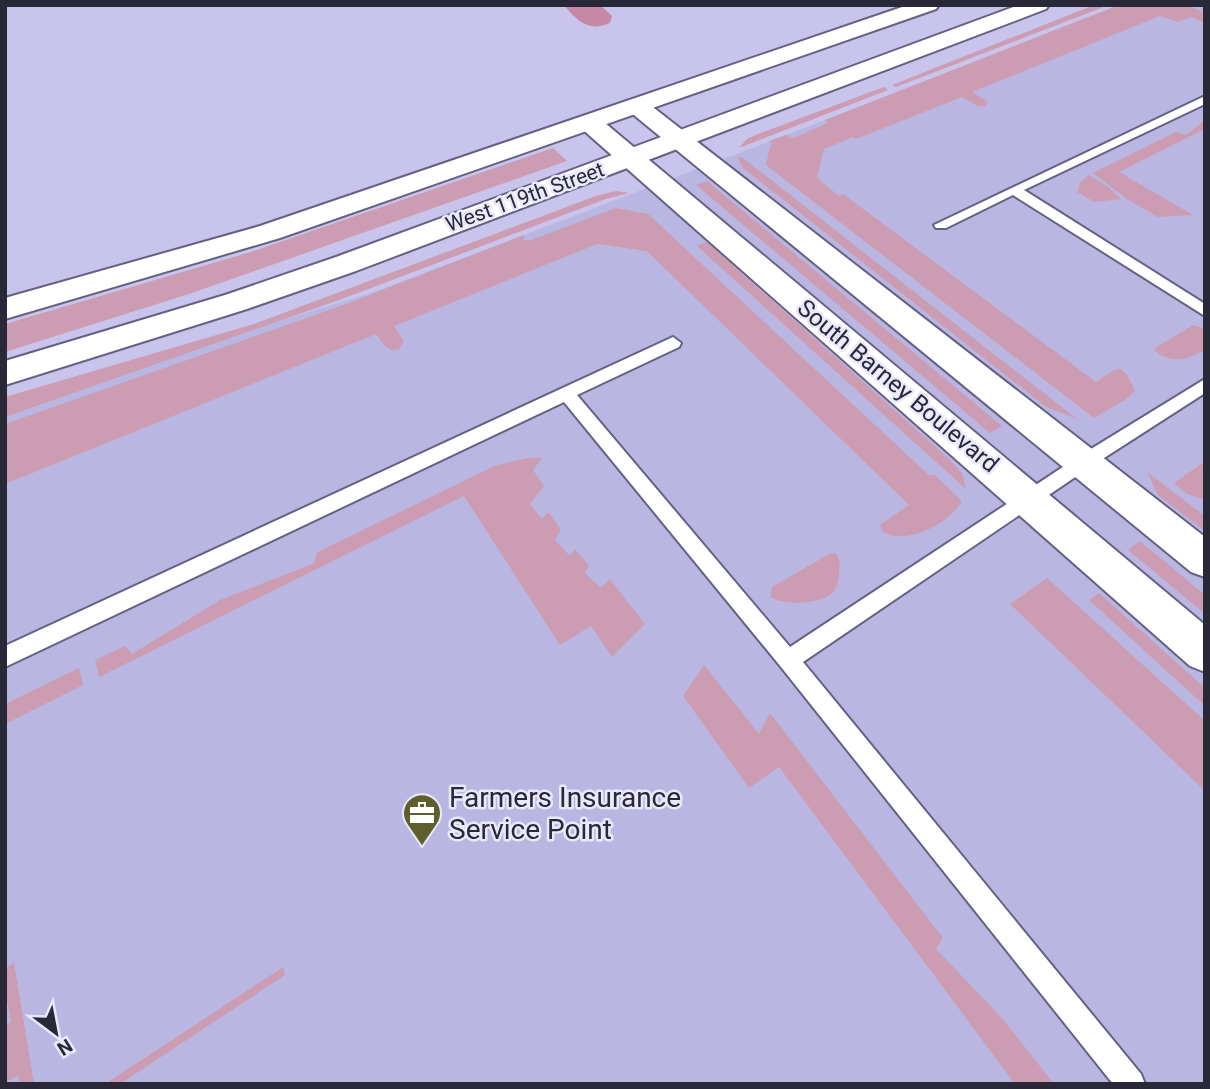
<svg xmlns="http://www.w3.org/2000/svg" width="1210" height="1089" font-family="Roboto,sans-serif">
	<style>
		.built { fill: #bab6e2 }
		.green { fill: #cc9cb2 }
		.forest { fill: #c688a5 }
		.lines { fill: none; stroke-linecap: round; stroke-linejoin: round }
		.lane-casing { stroke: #656183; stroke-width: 4 }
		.street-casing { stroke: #656183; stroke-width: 4 }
		.secondary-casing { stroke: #656183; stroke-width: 4 }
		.lane { fill: #fff; fill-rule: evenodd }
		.street { fill: #fff; fill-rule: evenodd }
		.secondary { fill: #fff; fill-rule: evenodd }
		.labels { text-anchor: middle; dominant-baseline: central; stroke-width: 5; stroke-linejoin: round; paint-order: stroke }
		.far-street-label { font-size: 21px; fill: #292837; stroke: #e9e8fc }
		.street-label { font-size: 24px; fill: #292837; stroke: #e9e8fc }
		.near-poi-label { font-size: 28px; fill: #292837; stroke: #e9e8fc; text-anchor: start }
	</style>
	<rect width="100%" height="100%" fill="#c8c4eb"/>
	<polygon class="built" points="1128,5 1205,5 1205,1084 5,1084 5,404 374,292"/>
	<g class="green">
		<polygon points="1094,5 1109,5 896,87 892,85"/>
		<polygon points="1119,5 1186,5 1205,13 1205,23 1191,17 1178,22 1160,16 972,92 988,102 986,106 978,106 962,97 856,139 853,137 824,149 817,178 839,196 843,194 1096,382 1114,370 1121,369 1127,375 1135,390 1128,398 1094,418 766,165 770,146 773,144 769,141 786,135 793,138 828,123 825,120"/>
		<polygon points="884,87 888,90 739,148 747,139 758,134"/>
		<polygon points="1205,120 1205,129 1119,172 1193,215 1158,217 1127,199 1093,173 1176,132 1186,135"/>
		<polygon points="553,148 567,161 192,293 5,352 5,324 254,251"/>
		<polygon points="737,157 743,158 1077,419 1046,407 743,168"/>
		<polygon points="1089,175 1107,186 1121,199 1094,202 1077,192 1080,183"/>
		<polygon points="707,181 1002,426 990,433 696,185"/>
		<polygon points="616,191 629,193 606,199 342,299 5,417 5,397 254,324 596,196"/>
		<path d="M 616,208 L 648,214 L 930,476 L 934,474 L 962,501 C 950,523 907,546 883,532 L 880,525 L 909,505 L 647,251 L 597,244 L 394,326 L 404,341 L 399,349 C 386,353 383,342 376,334 L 5,484 L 5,424 L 346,304 L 524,235 L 524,240 L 531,240 Z"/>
		<polygon points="707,242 950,460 962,473 966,489 697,246"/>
		<path d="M 1193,325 L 1205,329 L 1204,350 C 1188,360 1171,364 1155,351 L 1155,348 Z"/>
		<polygon points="527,458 542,458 533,470 544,486 530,504 542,519 548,512 561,530 555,540 570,556 575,549 589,566 585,573 601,588 610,579 645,624 612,657 591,626 560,645 464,496 99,677 95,660 125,646 132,654 220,600 315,563 316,553 494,466"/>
		<polygon points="1204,462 1205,462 1205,500 1187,494 1174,483"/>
		<polygon points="1147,472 1205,516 1205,531 1158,495"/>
		<polygon points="1140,541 1205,595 1205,614 1128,550"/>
		<path d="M 835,553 C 841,559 840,565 839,574 C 838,581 837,590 831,594 C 819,604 784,606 771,597 L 772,587 L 829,554 Z"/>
		<polygon points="1047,578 1205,721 1205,791 1010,604"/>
		<polygon points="1099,593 1205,688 1205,706 1089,600"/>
		<polygon points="704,665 759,734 770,713 943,938 936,949 1002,1018 1054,1084 1015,1084 779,767 749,788 683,696"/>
		<polygon points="79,668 83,685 5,724 5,704"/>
		<polygon points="14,963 34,1084 20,1084 18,1075 5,1083 5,1026 11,1022 5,989 5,968"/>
		<polygon points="283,967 285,975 120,1084 105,1084"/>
	</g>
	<path class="forest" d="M 564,5 L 600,5 L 612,16 L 610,23 C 589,32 578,22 564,5 Z"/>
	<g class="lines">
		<defs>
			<g id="lane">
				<polygon points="1205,96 1205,104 1024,190 1205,304 1205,316 1013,195 946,228 936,228 934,225"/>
				<polygon points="673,337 681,343 679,347 577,395 790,647 1078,457 1205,379 1205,393 1090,467 803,662 1141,1074 1145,1084 1113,1084 781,667 564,402 5,667 5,646"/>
			</g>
			<g id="street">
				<polygon points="637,99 645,101 1205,537 1205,577 1191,572 629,111 625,106 629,101"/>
				<polygon points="590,116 599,118 1205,625 1205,672 1190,666 581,128 578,123 581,118"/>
			</g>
			<g id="secondary">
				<polygon points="908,5 939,5 936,9 280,238 5,319 5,298 260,226"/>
				<polygon points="1019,5 1049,5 1046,9 356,271 247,309 5,385 5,361 225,295 336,257"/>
			</g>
		</defs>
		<use href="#lane" class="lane-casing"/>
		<use href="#street" class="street-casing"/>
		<use href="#secondary" class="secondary-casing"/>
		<use href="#lane" class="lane"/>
		<use href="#street" class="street"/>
		<use href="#secondary" class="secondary"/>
	</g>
	<defs>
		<symbol id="office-pin" viewBox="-11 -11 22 30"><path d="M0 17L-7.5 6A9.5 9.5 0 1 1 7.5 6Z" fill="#5e5f2c" stroke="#e9e8fc"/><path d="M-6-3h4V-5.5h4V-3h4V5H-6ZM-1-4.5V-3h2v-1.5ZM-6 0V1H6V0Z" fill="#fff"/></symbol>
	</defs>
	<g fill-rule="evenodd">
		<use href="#office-pin" x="400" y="791" width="44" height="60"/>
	</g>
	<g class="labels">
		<g class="far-street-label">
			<text transform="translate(525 197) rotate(-20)">West 119th Street</text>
		</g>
		<g class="street-label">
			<text transform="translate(898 386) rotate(40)">South Barney Boulevard</text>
		</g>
		<g class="near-poi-label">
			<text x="449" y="797">Farmers Insurance<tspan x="449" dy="32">Service Point</tspan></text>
		</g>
	</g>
	<rect width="1210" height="1089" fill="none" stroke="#292837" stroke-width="14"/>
	<g transform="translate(56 1033) rotate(148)" stroke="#e9e8fc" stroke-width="5" paint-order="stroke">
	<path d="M0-5L12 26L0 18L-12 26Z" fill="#292837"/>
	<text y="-10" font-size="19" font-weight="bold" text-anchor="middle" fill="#292837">N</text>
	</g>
</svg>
